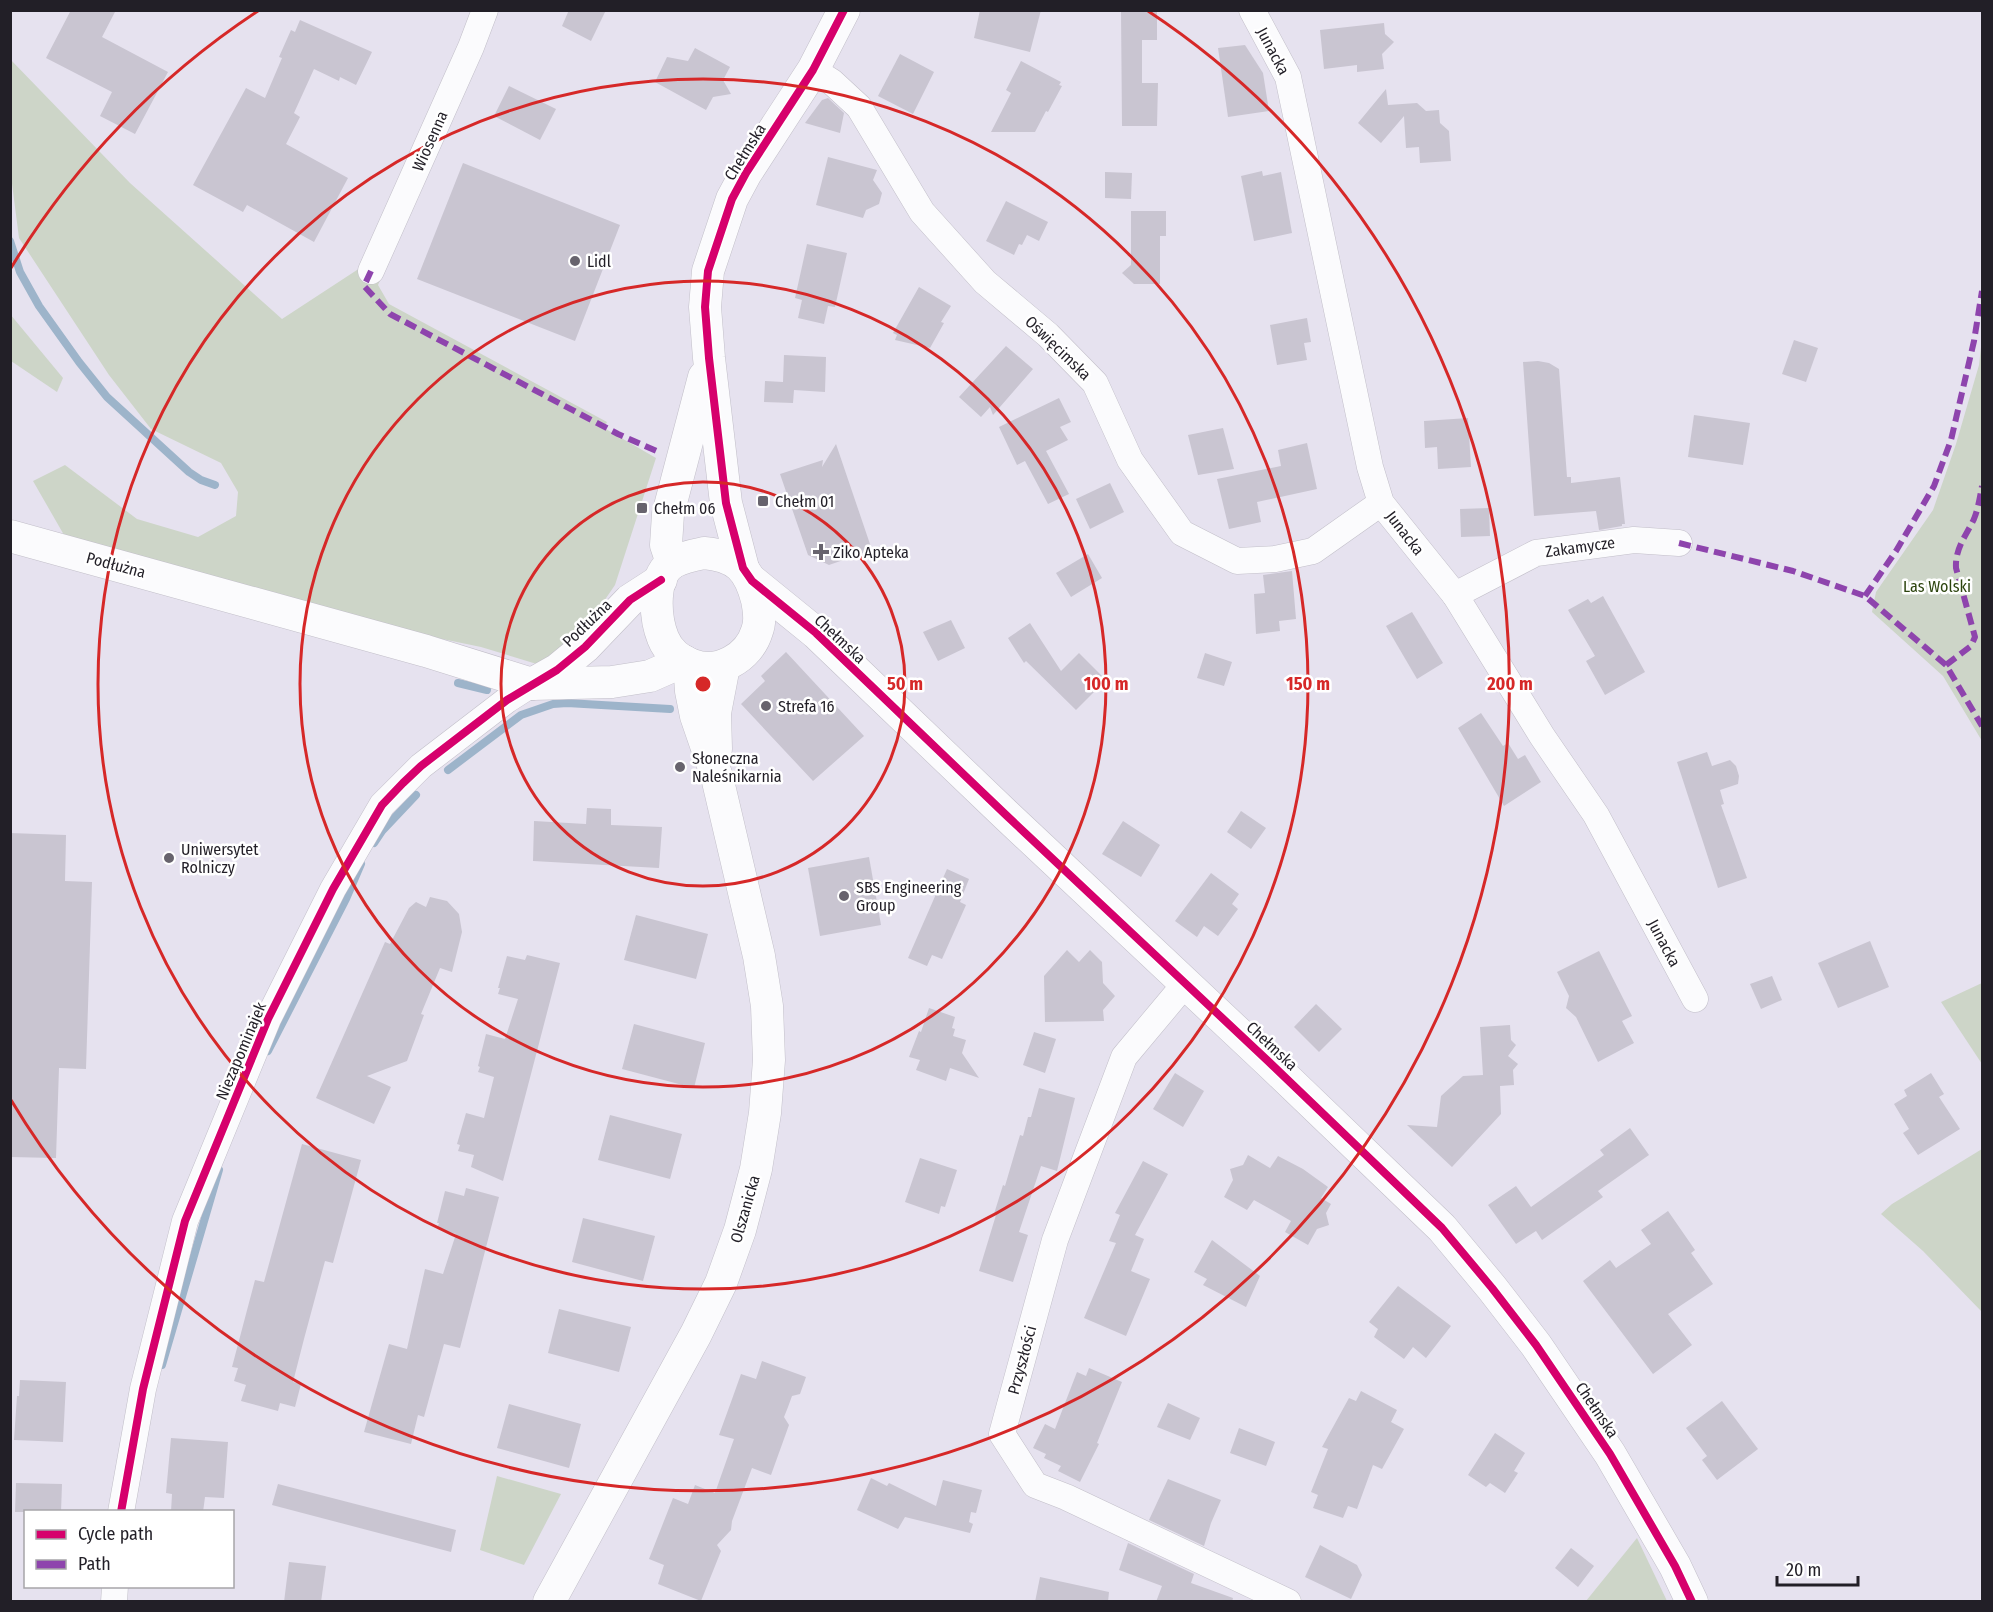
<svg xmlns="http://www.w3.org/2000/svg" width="1993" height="1612" font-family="'Fira Sans Condensed',sans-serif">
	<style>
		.green { fill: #cdd5c8 }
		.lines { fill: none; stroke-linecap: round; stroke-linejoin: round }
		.stream { stroke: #9db4ca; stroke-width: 8 }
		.building { fill: #c9c5d1 }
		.minor-casing { stroke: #c2bfc9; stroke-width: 27 }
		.tertiary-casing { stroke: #c2bfc9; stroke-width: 33 }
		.minor { stroke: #fbfbfd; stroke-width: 26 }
		.tertiary { stroke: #fbfbfd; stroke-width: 32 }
		.quiet { stroke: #8e44ad; stroke-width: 6; stroke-dasharray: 12 6; stroke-linecap: butt }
		.cycleway-casing { stroke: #fff; stroke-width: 11 }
		.cycleway { stroke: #d6006c; stroke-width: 8 }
		.ring { fill: none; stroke: #d62828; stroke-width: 3 }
		.poi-dot { fill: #67636d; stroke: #fff; stroke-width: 2 }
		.labels { text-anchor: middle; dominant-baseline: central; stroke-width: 5; stroke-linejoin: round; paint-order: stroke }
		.street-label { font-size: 16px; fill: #221f27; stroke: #fff }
		.poi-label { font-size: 16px; fill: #221f27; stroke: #fff; text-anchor: start }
		.park-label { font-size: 16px; fill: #2c440e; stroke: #fff }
		.centre { fill: #d62828; stroke: #fff; stroke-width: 3 }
		.ring-label { font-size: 18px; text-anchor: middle; font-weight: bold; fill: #d62828; stroke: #fff; stroke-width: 5; stroke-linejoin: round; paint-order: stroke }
	</style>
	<rect width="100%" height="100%" fill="#e6e2ef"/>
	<g class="green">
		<polygon points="10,59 130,183 282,319 360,268 381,278 378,285 389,304 607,422 604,428 656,458 615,585 591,620 556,653 540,665 481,647 365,623 64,535 33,481 65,465 137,519 198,537 236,516 238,492 221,463 151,429 109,375 19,238 10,168"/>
		<polygon points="10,314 63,378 57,392 11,361"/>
		<polygon points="1982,338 1982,741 1943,676 1872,612 1876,592 1933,510 1956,444 1979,365"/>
		<polygon points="1982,983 1982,1064 1941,1002"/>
		<polygon points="1982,1149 1982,1312 1923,1251 1881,1214 1892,1204"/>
		<polygon points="497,1476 561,1494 524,1565 480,1550"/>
		<polygon points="1637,1538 1667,1601 1586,1601"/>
	</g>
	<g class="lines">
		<g class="stream">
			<polyline points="10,241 20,272 39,306 79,362 107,397 189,472 201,480 215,485"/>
			<polyline points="458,683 487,690"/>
			<polyline points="448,770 521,715 553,704 567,703 670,709"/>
			<polyline points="374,843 382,831 416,795"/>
			<polyline points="268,1051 346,899 361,864"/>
			<polyline points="162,1365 219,1170"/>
		</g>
	</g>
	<g class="building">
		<polygon points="71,10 116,10 102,37 168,72 135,134 100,116 112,92 46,58"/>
		<polygon points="569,10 606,10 591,41 562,26"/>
		<polygon points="980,10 1041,10 1030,52 974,38"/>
		<polygon points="1121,10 1157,10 1157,40 1142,40 1142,83 1158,83 1157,126 1122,126"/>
		<polygon points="300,20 372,52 356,85 340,77 339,81 314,69 294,113 300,117 286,144 348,178 314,242 247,205 243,212 193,185 246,88 265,98 282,58 279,57 291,30 295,32"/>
		<polygon points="1384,23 1385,34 1394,42 1382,54 1384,69 1357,72 1357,65 1324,69 1320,30"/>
		<polygon points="1245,45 1263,73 1269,111 1228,117 1218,48"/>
		<polygon points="695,48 730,67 723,80 731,94 713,97 706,110 655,82 667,57 688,61"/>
		<polygon points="900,54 934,72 913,114 878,96"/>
		<polygon points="1021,61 1061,82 1059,85 1062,86 1048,112 1046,111 1035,132 991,132 1011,93 1006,90"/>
		<polygon points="509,86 556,109 540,140 494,116"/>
		<polygon points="1386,89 1388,105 1417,103 1426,111 1439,110 1440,123 1449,131 1451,161 1420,163 1419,147 1406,148 1404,116 1381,143 1358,123"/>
		<polygon points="828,98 844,113 840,133 805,123 822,100"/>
		<polygon points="828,157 877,170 873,180 882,193 879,204 866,210 863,218 816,205"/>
		<polygon points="463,163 620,225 575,341 417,279"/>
		<polygon points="1262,171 1263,176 1281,172 1292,233 1254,241 1241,176"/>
		<polygon points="1105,172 1132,173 1131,199 1105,198"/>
		<polygon points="1006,201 1048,222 1039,241 1027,235 1022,245 1019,244 1014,255 986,241"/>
		<polygon points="1131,211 1166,211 1166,236 1160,236 1160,284 1134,284 1122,273 1131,265"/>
		<polygon points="807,244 847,253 835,307 828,306 824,324 798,318 802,300 795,298"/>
		<polygon points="919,287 951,306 941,322 944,323 930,348 895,340 897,335 893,333"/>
		<polygon points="1307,318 1311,342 1304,343 1307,360 1277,365 1270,325"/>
		<polygon points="1794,340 1818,348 1806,382 1782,374"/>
		<polygon points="1006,346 1033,369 993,415 990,407 981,417 959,397"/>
		<polygon points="784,355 826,357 825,392 794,390 793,403 764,402 765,381 783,382"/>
		<polygon points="1538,361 1549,363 1559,369 1567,477 1571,477 1571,483 1620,477 1625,524 1622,524 1622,526 1599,530 1596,511 1534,516 1523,362"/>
		<polygon points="1059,398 1071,422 1060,427 1068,440 1046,451 1069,494 1048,504 1025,461 1017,465 999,427"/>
		<polygon points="1694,415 1750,423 1743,465 1688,457"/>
		<polygon points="1468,418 1471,467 1438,469 1437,447 1425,448 1424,421"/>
		<polygon points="1223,428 1234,469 1198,475 1188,435"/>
		<polygon points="1307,443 1317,489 1257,502 1261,522 1229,529 1217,479 1281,466 1278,450"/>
		<polygon points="836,444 872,550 829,565 808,555 780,474 823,460 822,467"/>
		<polygon points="1110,483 1124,512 1090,529 1076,499"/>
		<polygon points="1489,508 1490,536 1461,537 1460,509"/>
		<polygon points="1088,554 1102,578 1071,597 1056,573"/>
		<polygon points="1292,571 1296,619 1279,621 1280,631 1256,634 1254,594 1265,593 1263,575"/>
		<polygon points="1603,596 1645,672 1605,695 1586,661 1595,656 1568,610 1588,599 1591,603"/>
		<polygon points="1412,612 1443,663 1417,679 1386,626"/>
		<polygon points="951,620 965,648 938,661 923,632"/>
		<polygon points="1030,623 1061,671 1079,653 1106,680 1076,710 1026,661 1024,663 1008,638"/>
		<polygon points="786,652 864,736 813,781 741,704 765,681 761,676"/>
		<polygon points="1205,653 1232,662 1224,686 1197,678"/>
		<polygon points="1481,713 1503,746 1508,743 1518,759 1525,755 1541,782 1504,806 1458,728"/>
		<polygon points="1707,752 1712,766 1730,760 1736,766 1739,776 1738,784 1720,790 1724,804 1721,805 1747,878 1718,888 1677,762"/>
		<polygon points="587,808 611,809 611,825 662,827 659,868 533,861 534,821 586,824"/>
		<polygon points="1241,811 1266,828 1251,849 1227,832"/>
		<polygon points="1123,821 1160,845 1141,877 1102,854"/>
		<polygon points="10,833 66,835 65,881 92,882 86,1069 59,1068 56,1158 10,1157"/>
		<polygon points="869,857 881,925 820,936 808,868"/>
		<polygon points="947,869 969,879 960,902 966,905 942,959 932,955 927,966 908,958"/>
		<polygon points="1211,873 1239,894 1232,904 1238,909 1218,936 1204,926 1197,937 1175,921"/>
		<polygon points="430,897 447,901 459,914 462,932 452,972 440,968 421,1014 424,1015 407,1061 367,1076 391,1087 374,1124 316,1098 385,942 390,944 409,908 416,902 426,907"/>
		<polygon points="636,915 708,934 696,979 624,960"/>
		<polygon points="1870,941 1889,987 1838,1008 1818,963"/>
		<polygon points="1067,950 1079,962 1090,950 1102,962 1103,983 1115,996 1103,1010 1104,1021 1045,1022 1044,976"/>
		<polygon points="1599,951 1632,1016 1622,1021 1634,1043 1598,1062 1576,1017 1566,1008 1569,996 1557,972"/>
		<polygon points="527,955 560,963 503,1181 471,1167 474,1155 458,1151 460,1145 457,1144 466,1113 484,1118 494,1077 478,1072 480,1067 478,1066 486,1034 505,1039 518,999 498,994 500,988 498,988 507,956 525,960"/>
		<polygon points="1772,976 1782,1000 1761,1009 1750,984"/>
		<polygon points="1316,1004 1342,1029 1319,1052 1294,1027"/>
		<polygon points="929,1008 955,1017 952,1028 955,1029 953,1036 966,1040 962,1053 979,1078 950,1068 946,1081 916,1070 920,1060 909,1057 919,1031 921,1032"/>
		<polygon points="634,1024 705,1043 694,1088 622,1069"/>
		<polygon points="1510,1025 1511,1040 1516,1045 1508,1056 1518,1064 1513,1070 1514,1085 1500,1086 1501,1114 1452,1167 1407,1125 1437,1127 1441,1096 1463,1076 1483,1075 1480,1027"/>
		<polygon points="1034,1032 1056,1039 1045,1073 1023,1065"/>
		<polygon points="1175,1073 1204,1091 1183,1127 1153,1109"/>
		<polygon points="1931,1073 1944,1094 1939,1097 1960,1129 1918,1155 1903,1133 1909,1129 1894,1104 1907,1096 1904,1090"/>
		<polygon points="1039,1088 1075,1098 1057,1171 1041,1166 1019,1232 1028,1235 1013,1282 979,1271 996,1215 994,1214 1003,1185 1005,1186 1020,1135 1023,1136 1028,1117 1031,1117"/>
		<polygon points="610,1115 682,1134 670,1179 598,1160"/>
		<polygon points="1630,1128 1649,1155 1598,1191 1603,1197 1542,1240 1536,1231 1516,1244 1488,1205 1516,1186 1531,1207 1604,1155 1600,1150"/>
		<polygon points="302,1144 361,1160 333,1263 325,1261 304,1339 293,1382 301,1384 295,1407 280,1403 278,1411 241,1401 246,1385 234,1381 238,1368 232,1367 255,1280 264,1282"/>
		<polygon points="1248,1155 1270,1168 1278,1156 1303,1169 1328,1187 1321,1198 1331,1204 1326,1213 1329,1225 1317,1229 1308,1245 1285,1232 1291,1221 1272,1210 1254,1200 1247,1210 1224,1197 1233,1180 1230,1169 1243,1165"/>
		<polygon points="920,1158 957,1170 945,1207 941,1206 939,1214 905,1202"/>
		<polygon points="1143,1161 1168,1174 1135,1235 1144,1239 1131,1271 1150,1279 1126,1336 1084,1318 1116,1243 1109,1241 1120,1215 1115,1213"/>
		<polygon points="466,1188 499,1197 460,1348 444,1344 424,1417 418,1415 411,1444 364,1432 389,1344 407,1349 425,1269 443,1274 456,1234 437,1229 439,1223 437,1223 445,1191 464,1196"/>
		<polygon points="1668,1211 1695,1250 1691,1253 1713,1284 1668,1314 1692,1345 1653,1374 1583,1281 1610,1260 1616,1268 1651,1244 1641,1230"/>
		<polygon points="583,1218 655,1236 643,1281 572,1262"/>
		<polygon points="1212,1240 1260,1276 1246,1307 1203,1285 1207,1279 1194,1272"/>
		<polygon points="1398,1286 1451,1326 1426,1358 1413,1347 1404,1359 1374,1337 1378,1329 1369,1322"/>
		<polygon points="559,1309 631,1327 619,1372 548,1353"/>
		<polygon points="762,1361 806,1377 800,1394 792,1396 788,1407 784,1417 789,1425 771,1475 752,1468 732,1521 731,1530 717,1545 721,1551 701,1601 658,1584 664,1565 649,1559 673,1498 688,1504 695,1485 715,1493 734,1439 719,1435 731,1402 741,1374 756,1379"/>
		<polygon points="1089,1368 1122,1382 1097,1443 1099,1444 1080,1482 1058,1471 1061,1466 1044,1458 1046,1454 1033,1448 1045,1424 1055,1429 1077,1372 1086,1376"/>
		<polygon points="20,1380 66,1382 63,1442 14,1440 17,1396 19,1396"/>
		<polygon points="1361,1391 1397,1410 1391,1422 1404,1429 1382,1469 1373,1465 1357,1509 1348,1506 1343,1518 1313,1508 1318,1495 1311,1492 1328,1449 1322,1447 1349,1398 1356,1401"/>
		<polygon points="1722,1401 1758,1449 1717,1480 1702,1460 1707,1456 1686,1428"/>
		<polygon points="1168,1403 1200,1418 1190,1440 1157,1427"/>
		<polygon points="509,1404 581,1424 569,1468 497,1448"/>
		<polygon points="1239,1428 1275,1442 1266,1466 1230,1453"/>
		<polygon points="1495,1433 1525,1453 1514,1471 1518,1473 1505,1493 1490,1483 1486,1487 1468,1475"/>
		<polygon points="171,1438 228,1442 224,1498 205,1497 203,1512 171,1512 172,1494 166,1493"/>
		<polygon points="871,1478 887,1486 889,1483 936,1506 943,1480 982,1490 976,1513 971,1512 969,1522 973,1524 970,1533 905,1517 898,1529 857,1510"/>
		<polygon points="1168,1479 1221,1500 1211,1523 1204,1546 1149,1520"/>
		<polygon points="16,1483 62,1484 61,1512 15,1512"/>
		<polygon points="278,1484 456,1530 451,1552 272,1505"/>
		<polygon points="1128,1543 1194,1574 1191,1583 1233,1598 1232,1602 1156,1602 1162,1586 1119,1570"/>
		<polygon points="1320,1545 1357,1565 1362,1575 1351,1599 1305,1577"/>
		<polygon points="1571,1548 1594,1566 1578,1587 1555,1568"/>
		<polygon points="289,1562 326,1566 321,1602 284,1602"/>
		<polygon points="1040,1577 1109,1592 1108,1602 1035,1602"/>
	</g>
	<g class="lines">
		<defs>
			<g id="minor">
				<polyline points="1252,10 1288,77 1370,467 1381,503 1455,595 1542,736 1596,815 1695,999"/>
				<polyline points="813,70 832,82 859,107 922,212 985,282 1048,335 1095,383 1130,460 1182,533 1237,561 1275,559 1313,551 1381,503"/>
				<polyline points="371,271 471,47 485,10"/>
				<polyline points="1455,595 1536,553 1634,540 1679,543"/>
				<polyline points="1185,984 1124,1057 1055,1240 1002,1434 1035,1485 1066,1497 1288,1602"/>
				<polyline points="121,1512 143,1389 185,1221 268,1019 333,889 382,805 421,766 507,700 532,684"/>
				<polyline points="114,1602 115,1586"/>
			</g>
			<g id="tertiary">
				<polyline points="10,536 426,651 532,684 612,682 650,676 684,661"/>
				<path d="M 704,553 C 737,556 749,569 757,600 C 759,610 761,621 757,631 C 749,658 718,675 692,665 C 680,661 668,651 663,638 C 655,618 651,575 674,562 C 683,557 694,555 704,553 Z"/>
				<polyline points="672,563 666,545 668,514 704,377"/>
				<polyline points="743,568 726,503 709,358 705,307 708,271 732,199 746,173 813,70 844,10"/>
				<polyline points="752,581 816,633 1006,815 1268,1061 1442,1228 1492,1288 1536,1345 1610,1454 1675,1566 1692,1602"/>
				<polyline points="532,684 557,670 585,647 630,600 661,580"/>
				<polyline points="716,749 715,713 724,666"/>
				<polyline points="549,1602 696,1334 721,1283 740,1230 756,1169 765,1113 769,1060 767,1006 759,956 717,777 696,716 691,691 689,664"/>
			</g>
		</defs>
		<use href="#minor" class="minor-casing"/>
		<use href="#tertiary" class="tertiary-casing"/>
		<use href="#minor" class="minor"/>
		<use href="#tertiary" class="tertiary"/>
		<g class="quiet">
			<polyline points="371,271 364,286 390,314 618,434 661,453"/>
			<polyline points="1679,543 1793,571 1865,596 1946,665 1982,726"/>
			<polyline points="1865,596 1896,551 1934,486 1951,440 1974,341 1982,291"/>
			<path d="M 1946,665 L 1971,646 L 1975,637 L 1956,568 C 1955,548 1966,536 1974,519 C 1978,509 1980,497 1982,486"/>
		</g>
		<defs>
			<g id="cycleway">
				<polyline points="844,10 813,70 746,173 732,199 708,271 705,307 709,358 726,503 743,568 752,581 816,633 1006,815 1268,1061 1442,1228 1492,1288 1536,1345 1610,1454 1675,1566 1692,1602"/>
				<polyline points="121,1512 143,1389 185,1221 268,1019 333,889 382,805 403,783 421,766 507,700 557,670 585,647 630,600 661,580"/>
			</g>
		</defs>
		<use href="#cycleway" class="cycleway-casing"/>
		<use href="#cycleway" class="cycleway"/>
	</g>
	<g class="ring">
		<circle cx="703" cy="684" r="202"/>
		<circle cx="703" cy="684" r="403"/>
		<circle cx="703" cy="684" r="605"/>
		<path d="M11 268A807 807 0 0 1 258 11M1148 11A807 807 0 1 1 11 1100"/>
	</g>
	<g class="poi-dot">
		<circle cx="575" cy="261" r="6"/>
		<rect x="757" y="495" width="12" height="12" rx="3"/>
		<rect x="636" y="502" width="12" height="12" rx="3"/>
		<path d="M818 543h6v6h6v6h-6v6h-6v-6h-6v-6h6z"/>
		<circle cx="766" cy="706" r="6"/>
		<circle cx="680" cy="767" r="6"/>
		<circle cx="169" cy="858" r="6"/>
		<circle cx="844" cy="896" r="6"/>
	</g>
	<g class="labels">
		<g class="street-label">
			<text transform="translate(1273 51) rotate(62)">Junacka</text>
			<text transform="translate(430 141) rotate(-66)">Wiosenna</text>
			<text transform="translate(745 152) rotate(-58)">Chełmska</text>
			<text transform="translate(1058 348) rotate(44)">Oświęcimska</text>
			<text transform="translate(1405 533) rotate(52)">Junacka</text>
			<text transform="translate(1580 547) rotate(-8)">Zakamycze</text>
			<text transform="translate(116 565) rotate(15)">Podłużna</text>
			<text transform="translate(587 623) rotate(-44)">Podłużna</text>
			<text transform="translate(840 639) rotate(43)">Chełmska</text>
			<text transform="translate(1664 943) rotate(62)">Junacka</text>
			<text transform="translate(1272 1046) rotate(43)">Chełmska</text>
			<text transform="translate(241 1051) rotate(-67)">Niezapominajek</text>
			<text transform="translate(745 1209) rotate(-74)">Olszanicka</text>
			<text transform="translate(1022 1360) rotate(-75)">Przyszłości</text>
			<text transform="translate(1597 1410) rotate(56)">Chełmska</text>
		</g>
		<g class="poi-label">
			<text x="587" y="261">Lidl</text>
			<text x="775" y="501">Chełm 01</text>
			<text x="654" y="508">Chełm 06</text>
			<text x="833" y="552">Ziko Apteka</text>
			<text x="778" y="706">Strefa 16</text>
			<text x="692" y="758">Słoneczna<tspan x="692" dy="18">Naleśnikarnia</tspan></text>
			<text x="181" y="849">Uniwersytet<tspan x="181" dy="18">Rolniczy</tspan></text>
			<text x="856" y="887">SBS Engineering<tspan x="856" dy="18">Group</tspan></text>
		</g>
		<g class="park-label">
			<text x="1937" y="586">Las Wolski</text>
		</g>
	</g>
	<circle cx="703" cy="684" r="9" class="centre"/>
	<g class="ring-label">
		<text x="905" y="690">50 m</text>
		<text x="1106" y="690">100 m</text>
		<text x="1308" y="690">150 m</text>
		<text x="1510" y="690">200 m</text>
	</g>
	<rect width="1993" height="1612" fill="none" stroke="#221f27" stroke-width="24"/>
	<rect x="24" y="1510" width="210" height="78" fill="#ffffff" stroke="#a7a5a9" stroke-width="1.5"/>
	<rect x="36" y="1530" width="30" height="9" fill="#d6006c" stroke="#a7a5a9" stroke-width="1.5"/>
	<text x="78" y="1540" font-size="18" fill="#221f27">Cycle path</text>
	<rect x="36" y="1560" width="30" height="9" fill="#8e44ad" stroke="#a7a5a9" stroke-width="1.5"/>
	<text x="78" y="1570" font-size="18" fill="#221f27">Path</text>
	<path d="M1777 1576v9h81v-9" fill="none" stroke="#221f27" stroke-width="3"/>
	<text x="1786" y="1576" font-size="18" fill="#221f27" stroke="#ffffff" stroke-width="4.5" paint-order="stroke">20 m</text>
</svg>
